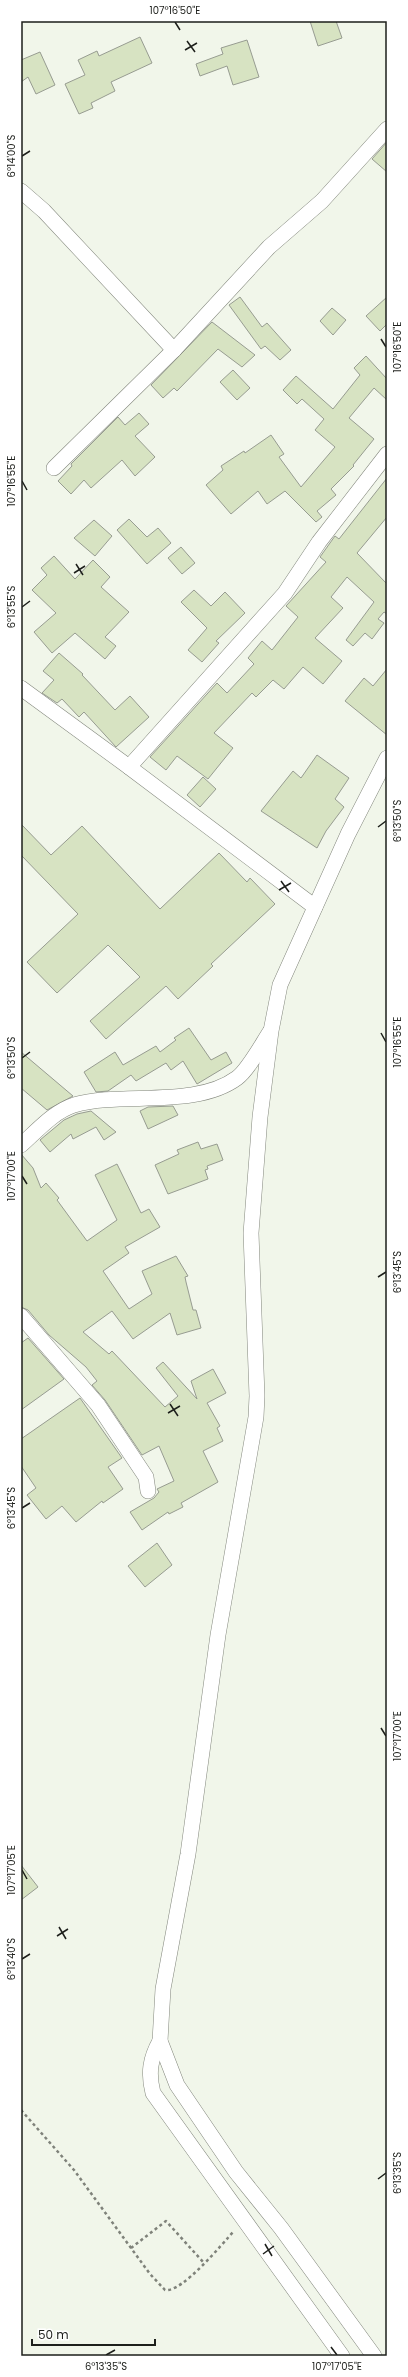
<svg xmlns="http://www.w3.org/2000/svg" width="408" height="2377" font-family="Poppins,sans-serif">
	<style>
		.building { fill: #d7e3c2; stroke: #979c91 }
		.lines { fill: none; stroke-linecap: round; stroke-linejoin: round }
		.minor-casing { stroke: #83877d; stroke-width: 16 }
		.path { stroke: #7f827a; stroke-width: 2.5; stroke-dasharray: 3 3; stroke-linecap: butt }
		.minor { stroke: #fff; stroke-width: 15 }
		.ticks { fill: none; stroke: #1d1f1b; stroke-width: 1.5 }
		.neatline { fill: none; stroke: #1d1f1b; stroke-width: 1.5 }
		.ticks-label { font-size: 10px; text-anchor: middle; fill: #1d1f1b }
	</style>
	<rect width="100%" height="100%" fill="#f1f6ea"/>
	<g class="building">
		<polygon points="310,21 336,21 342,38 318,46"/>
		<polygon points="140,37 152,63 111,82 115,91 91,103 93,108 79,114 65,84 85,75 78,60 97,51 99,56"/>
		<polygon points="247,40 259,77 233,85 227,66 200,76 196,64 223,54 221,48"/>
		<polygon points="40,52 55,85 36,94 28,77 21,82 21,60"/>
		<polygon points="387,142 387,172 372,159"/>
		<polygon points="240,297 262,327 267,323 291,350 280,360 265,346 261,349 229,305"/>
		<polygon points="387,297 387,324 380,331 366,316"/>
		<polygon points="332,308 346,320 333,335 320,321"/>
		<polygon points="212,322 255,355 242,367 218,349 177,391 174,388 163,398 151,385"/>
		<polygon points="366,356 387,379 387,400 374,388 349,418 374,439 353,465 354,466 331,489 336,495 317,511 322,517 316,522 285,491 267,504 258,491 231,514 206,485 223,470 221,466 244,451 245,453 271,435 284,454 279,457 301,487 335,447 315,430 324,419 302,399 297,404 283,390 296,376 333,409 360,375 354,368"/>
		<polygon points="233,370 250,388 237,400 220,382"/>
		<polygon points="139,413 149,424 135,436 155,457 135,476 122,460 91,488 84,480 71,494 58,481 72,466 71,464 118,417 125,425"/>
		<polygon points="387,478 387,517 357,553 387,584 387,614 384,612 378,619 384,623 372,639 365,633 353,646 346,640 374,602 347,577 331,597 343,608 315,638 342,661 323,684 303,667 284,689 273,680 256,697 252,693 214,733 233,748 208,779 177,756 166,770 150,757 217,683 227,693 254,664 248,658 262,641 272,650 298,617 286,606 326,562 320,557 335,536 339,539"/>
		<polygon points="129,519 147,537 158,528 171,543 147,564 117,530"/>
		<polygon points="94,520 112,536 95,556 74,538"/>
		<polygon points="181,547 195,563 182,574 168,558"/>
		<polygon points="54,556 75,579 93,560 110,577 101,587 129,612 105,637 116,646 105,659 75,633 52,653 34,632 56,613 32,590 47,575 41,568"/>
		<polygon points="194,590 211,606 225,592 245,613 216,641 219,643 202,662 188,650 207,628 181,602"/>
		<polygon points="59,653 83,674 82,675 115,710 130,696 149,717 116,747 84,712 79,717 62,699 57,703 42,693 54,680 43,671"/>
		<polygon points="387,669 387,735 345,701 364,678 373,686"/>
		<polygon points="317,755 349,778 335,799 344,807 326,831 317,848 261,811 293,771 301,778"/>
		<polygon points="203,777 216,789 200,807 187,795"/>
		<polygon points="21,824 51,855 82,826 160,909 219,853 247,882 250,878 275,904 211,964 213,966 178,999 166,986 106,1039 90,1021 140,977 108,945 57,993 27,962 78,914 21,855"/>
		<polygon points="189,1028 211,1060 226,1052 232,1063 197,1084 183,1061 171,1070 166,1063 136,1081 131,1075 108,1091 96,1092 84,1072 115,1052 123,1065 156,1046 160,1052 176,1040 174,1038"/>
		<polygon points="21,1052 73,1096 47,1110 21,1088"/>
		<polygon points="173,1106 178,1115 148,1129 140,1111 148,1107"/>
		<polygon points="91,1111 116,1132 104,1140 96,1127 73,1139 71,1134 50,1152 40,1140 64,1120 77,1114"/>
		<polygon points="198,1142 201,1149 217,1144 223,1160 207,1166 208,1169 205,1170 208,1179 168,1194 155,1165 179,1154 177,1150"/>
		<polygon points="21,1154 33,1168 41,1188 46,1183 59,1198 57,1200 87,1241 117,1220 95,1175 117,1164 141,1213 149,1209 160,1227 125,1247 129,1253 103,1271 129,1309 152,1294 142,1271 176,1256 188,1276 185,1277 186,1282 193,1310 196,1310 201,1328 177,1335 170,1313 133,1339 112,1311 83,1332 109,1354 112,1351 165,1407 178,1396 156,1368 163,1362 197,1399 191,1381 213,1369 226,1393 207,1403 220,1426 217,1428 223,1441 203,1451 218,1482 181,1503 183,1507 169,1514 168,1512 142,1530 130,1512 154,1498 159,1492 157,1489 174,1481 159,1446 142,1455 105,1400 92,1385 97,1381 86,1367 49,1335 28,1310 21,1307"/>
		<polygon points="28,1338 64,1379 21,1410 21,1343"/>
		<polygon points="80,1398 122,1458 108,1467 123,1489 103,1503 102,1501 76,1522 62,1506 46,1519 27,1495 36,1488 21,1466 21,1439"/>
		<polygon points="157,1543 172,1565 145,1587 128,1566"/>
		<polygon points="21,1865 38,1887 21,1900"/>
	</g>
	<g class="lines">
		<defs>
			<g id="minor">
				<polyline points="21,191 44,211 174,350 269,247 322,201 387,129"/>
				<polyline points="54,468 174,350"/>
				<polyline points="21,688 129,767 285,593 319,542 387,454"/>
				<polyline points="129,767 315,907"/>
				<path d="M 21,1145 C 37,1131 53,1112 74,1105 C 122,1091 195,1109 237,1078 C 248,1070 262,1044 270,1032"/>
				<polyline points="21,1316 98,1405 146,1477 148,1491"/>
				<path d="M 160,2041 C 150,2059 148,2073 153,2093 L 342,2356"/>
				<polyline points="374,2356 281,2228 236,2172 177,2085 160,2041 163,1989 188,1854 218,1635 256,1417 257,1396 251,1233 260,1117 271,1031 280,985 348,834 387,758"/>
			</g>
		</defs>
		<use href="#minor" class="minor-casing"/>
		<g class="path">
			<path d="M 21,2110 L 74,2170 L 150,2274 L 165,2290 C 182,2293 222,2244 234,2231"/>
			<polyline points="131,2248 166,2221 204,2263"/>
		</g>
		<use href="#minor" class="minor"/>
	</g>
	<path class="ticks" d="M 175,22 L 180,30M 187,41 L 195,52M 185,50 L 197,43M 22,156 L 30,151M 381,339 L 386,347M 22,481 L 27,490M 76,564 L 83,575M 74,573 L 85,566M 22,607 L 30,601M 378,827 L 386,821M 281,881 L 289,892M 279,890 L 291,883M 381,1033 L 386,1042M 22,1058 L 30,1052M 22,1176 L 27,1184M 378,1277 L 386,1272M 170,1404 L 178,1416M 168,1413 L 180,1406M 22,1508 L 30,1503M 381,1728 L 386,1736M 22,1870 L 27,1879M 59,1927 L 66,1939M 57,1936 L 68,1929M 22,1959 L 30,1954M 378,2179 L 386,2173M 265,2244 L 272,2256M 263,2254 L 274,2246M 331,2347 L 337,2355M 106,2355 L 115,2350"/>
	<rect width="408" height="2377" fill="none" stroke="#ffffff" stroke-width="44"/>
	<path d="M32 2339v6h123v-6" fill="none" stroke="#1d1f1b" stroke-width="2"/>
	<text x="38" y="2339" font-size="12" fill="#1d1f1b" stroke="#ffffff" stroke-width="3" paint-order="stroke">50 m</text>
	<rect x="22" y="22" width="364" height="2333" class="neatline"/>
	<g class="ticks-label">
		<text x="175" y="14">107°16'50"E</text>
		<text transform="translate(11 156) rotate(-90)" y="4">6°14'00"S</text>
		<text transform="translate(397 347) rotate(-90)" y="4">107°16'50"E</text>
		<text transform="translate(11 481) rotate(-90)" y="4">107°16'55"E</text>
		<text transform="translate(11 607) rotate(-90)" y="4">6°13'55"S</text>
		<text transform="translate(397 821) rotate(-90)" y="4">6°13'50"S</text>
		<text transform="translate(397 1042) rotate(-90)" y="4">107°16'55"E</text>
		<text transform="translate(11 1058) rotate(-90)" y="4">6°13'50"S</text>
		<text transform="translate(11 1176) rotate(-90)" y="4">107°17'00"E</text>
		<text transform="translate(397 1272) rotate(-90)" y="4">6°13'45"S</text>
		<text transform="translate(11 1508) rotate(-90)" y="4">6°13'45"S</text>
		<text transform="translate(397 1736) rotate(-90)" y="4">107°17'00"E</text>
		<text transform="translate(11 1870) rotate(-90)" y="4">107°17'05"E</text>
		<text transform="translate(11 1959) rotate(-90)" y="4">6°13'40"S</text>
		<text transform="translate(397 2173) rotate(-90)" y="4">6°13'35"S</text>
		<text x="106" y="2370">6°13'35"S</text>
		<text x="337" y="2370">107°17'05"E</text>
	</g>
</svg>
